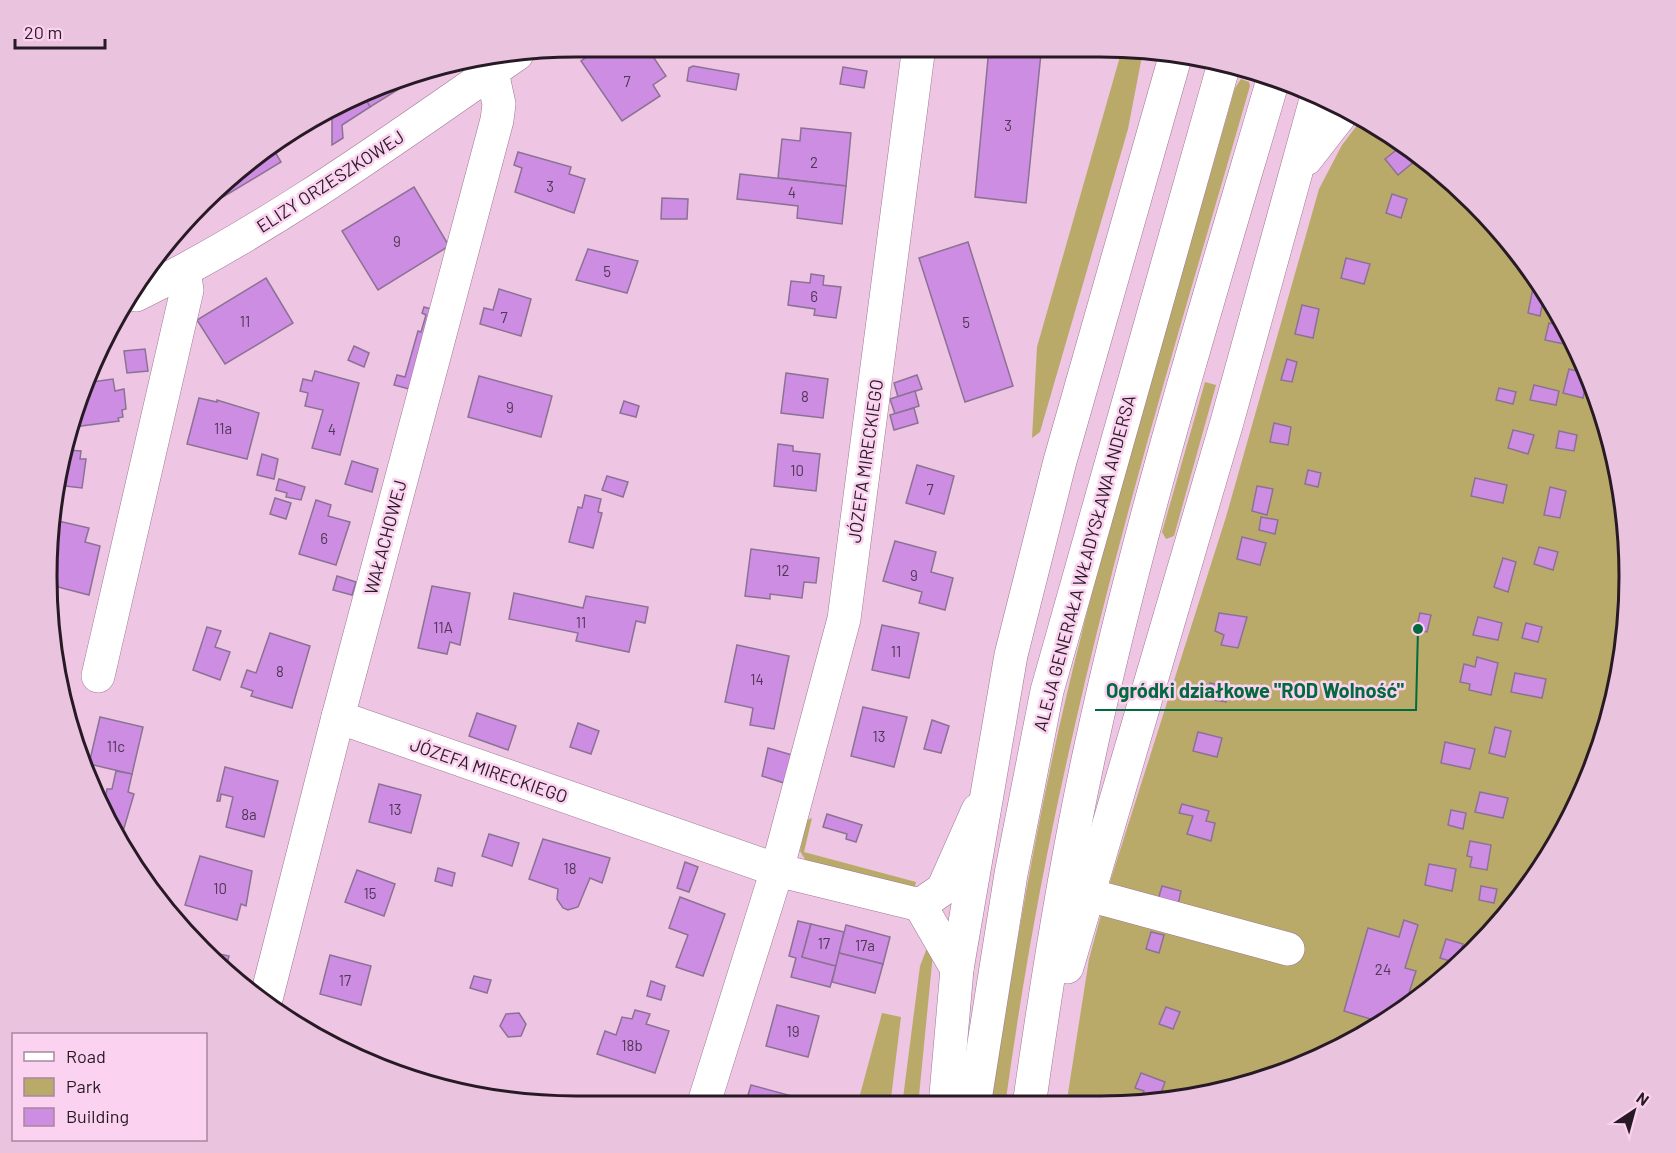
<svg xmlns="http://www.w3.org/2000/svg" width="1676" height="1153" font-family="Barlow,sans-serif">
	<style>
		.green { fill: #b9aa69 }
		.building { fill: #cd8de3; stroke: #8b7294; stroke-width: 1.5 }
		.lines { fill: none; stroke-linecap: round; stroke-linejoin: round }
		.minor-casing { stroke: #9e7893; stroke-width: 34 }
		.major-casing { stroke: #9e7893; stroke-width: 34 }
		.minor { stroke: #fff; stroke-width: 33 }
		.major { stroke: #fff; stroke-width: 33 }
		.labels { text-anchor: middle; dominant-baseline: central; stroke-width: 5; stroke-linejoin: round; paint-order: stroke }
		.number-label { font-size: 15px; fill: #513754 }
		.street-label { font-size: 18px; fill: #281a24; stroke: #fbd2ef }
		.rim { fill: none; stroke: #281a24; stroke-width: 3 }
		.leader { fill: none; stroke: #03693e; stroke-width: 2 }
		.callout-dot { fill: #03693e; stroke: #fbd2ef; stroke-width: 2 }
		.callout-label { font-size: 20px; text-anchor: middle; font-weight: bold; fill: #03693e; stroke: #fbd2ef; stroke-width: 5; stroke-linejoin: round; paint-order: stroke }
	</style>
	<rect width="100%" height="100%" fill="#eec5e2"/>
	<g class="green">
		<polygon points="1120,48 1143,51 1128,129 1040,432 1032,438 1037,347 1119,60"/>
		<path d="M 1241,79 L 1249,82 L 1250,86 C 1188,302 1121,518 1072,738 C 1044,860 1022,983 1005,1106 L 991,1106 C 1010,980 1031,853 1059,728 C 1108,513 1175,301 1235,88 Z"/>
		<polygon points="1361,120 1475,202 1540,282 1589,374 1619,473 1629,577 1619,680 1589,780 1540,871 1474,952 1334,1052 1203,1096 1100,1106 1066,1106 1089,959 1109,885 1226,517 1319,189 1342,145"/>
		<polygon points="1205,382 1216,385 1174,536 1166,539 1162,532"/>
		<polygon points="812,818 804,852 916,882 914,890 806,861 800,851 807,820"/>
		<polygon points="930,940 934,943 918,1106 902,1106 920,966"/>
		<polygon points="882,1013 901,1017 890,1106 857,1106"/>
	</g>
	<g class="building">
		<polygon points="602,46 646,46 666,76 653,85 660,96 622,121 581,61"/>
		<polygon points="989,48 1041,53 1026,203 975,197"/>
		<polygon points="693,66 739,74 736,90 687,81 689,68"/>
		<polygon points="843,67 867,71 864,88 840,84"/>
		<polygon points="419,74 420,76 370,107 365,98"/>
		<polygon points="365,98 370,107 342,125 343,138 332,145 332,113"/>
		<polygon points="801,128 851,133 846,186 778,178 782,139 800,141"/>
		<polygon points="271,145 281,162 223,197 219,191"/>
		<polygon points="1399,148 1416,160 1398,175 1385,159"/>
		<polygon points="518,152 571,167 569,174 585,179 574,213 515,192 522,168 514,165"/>
		<polygon points="740,174 846,186 842,224 797,218 798,206 737,199"/>
		<polygon points="414,187 449,246 378,290 342,231"/>
		<polygon points="1392,194 1407,199 1401,218 1386,213"/>
		<polygon points="662,198 688,199 687,219 661,219"/>
		<polygon points="968,242 1013,386 965,402 919,258"/>
		<polygon points="588,249 638,261 627,293 576,280"/>
		<polygon points="1346,258 1370,264 1364,284 1341,278"/>
		<polygon points="811,274 824,276 823,285 841,287 836,318 814,315 815,309 788,305 791,281 810,283"/>
		<polygon points="266,278 293,323 225,364 197,320"/>
		<polygon points="1533,288 1545,292 1540,316 1528,313"/>
		<polygon points="499,289 531,299 521,336 480,324 484,308 493,310"/>
		<polygon points="1302,305 1319,309 1313,338 1295,334"/>
		<polygon points="424,307 435,310 413,390 394,385 397,375 405,377 418,331 421,332 426,315 422,313"/>
		<polygon points="1549,323 1564,326 1570,339 1569,345 1545,340"/>
		<polygon points="354,346 369,353 364,367 348,360"/>
		<polygon points="145,349 148,371 127,373 124,351"/>
		<polygon points="1287,359 1297,362 1292,382 1281,380"/>
		<polygon points="1569,369 1588,374 1583,398 1563,393"/>
		<polygon points="315,371 359,383 340,455 312,448 323,410 305,406 308,393 300,391 303,379 312,381"/>
		<polygon points="786,373 828,379 823,418 781,413"/>
		<polygon points="917,375 922,389 898,397 894,383"/>
		<polygon points="479,376 552,396 541,437 468,417"/>
		<polygon points="113,379 115,391 124,389 126,409 122,410 123,417 118,418 119,421 73,427 85,383"/>
		<polygon points="1534,385 1559,391 1556,405 1530,400"/>
		<polygon points="1499,388 1516,392 1513,404 1496,400"/>
		<polygon points="915,391 919,406 895,414 890,399"/>
		<polygon points="199,398 217,402 217,400 259,413 247,459 187,444"/>
		<polygon points="624,401 639,406 636,417 620,413"/>
		<polygon points="914,408 918,423 894,430 890,415"/>
		<polygon points="1274,423 1291,427 1288,445 1270,442"/>
		<polygon points="1513,430 1534,435 1528,454 1508,448"/>
		<polygon points="1559,431 1577,435 1574,451 1556,448"/>
		<polygon points="778,444 793,446 793,451 820,454 816,491 774,486"/>
		<polygon points="67,450 81,451 80,459 86,459 82,488 57,485"/>
		<polygon points="262,454 278,459 274,479 257,475"/>
		<polygon points="352,461 378,469 372,492 345,484"/>
		<polygon points="917,465 954,476 944,514 906,503"/>
		<polygon points="1308,470 1321,473 1318,487 1305,484"/>
		<polygon points="607,476 628,482 623,497 602,490"/>
		<polygon points="1475,478 1507,485 1503,503 1471,496"/>
		<polygon points="279,479 305,487 301,500 286,497 287,493 276,490"/>
		<polygon points="1257,486 1273,489 1267,515 1252,511"/>
		<polygon points="1550,487 1566,491 1560,518 1544,515"/>
		<polygon points="585,495 601,499 598,512 602,513 593,548 569,542 578,507 582,508"/>
		<polygon points="275,498 291,503 286,519 270,514"/>
		<polygon points="316,500 331,505 328,516 350,522 336,565 299,554"/>
		<polygon points="1261,517 1278,520 1275,534 1259,530"/>
		<polygon points="54,520 89,528 85,542 100,546 89,595 54,586"/>
		<polygon points="1242,537 1266,543 1260,565 1237,559"/>
		<polygon points="895,541 936,552 931,572 953,578 945,610 919,603 922,592 883,581"/>
		<polygon points="1539,547 1558,552 1553,570 1534,564"/>
		<polygon points="751,549 819,558 816,583 804,582 802,598 770,594 770,599 745,596"/>
		<polygon points="1503,558 1516,562 1508,592 1494,587"/>
		<polygon points="337,576 356,582 352,595 333,590"/>
		<polygon points="432,586 470,593 460,645 450,642 447,654 418,648"/>
		<polygon points="514,593 583,608 586,596 648,607 645,623 636,621 629,652 576,641 578,633 509,619"/>
		<polygon points="1219,613 1247,617 1238,648 1221,645 1224,635 1215,631"/>
		<polygon points="1420,613 1431,615 1427,632 1416,630"/>
		<polygon points="1478,617 1502,623 1498,640 1473,635"/>
		<polygon points="1526,623 1542,627 1538,642 1522,638"/>
		<polygon points="882,625 919,633 909,678 872,670"/>
		<polygon points="207,627 221,631 215,647 230,652 220,680 193,670"/>
		<polygon points="270,633 310,646 292,708 251,696 253,691 241,687 247,670 256,673"/>
		<polygon points="737,645 789,656 774,729 750,725 753,708 725,702"/>
		<polygon points="1477,657 1498,663 1491,695 1469,690 1470,684 1460,682 1464,664 1475,667"/>
		<polygon points="1515,673 1546,679 1542,698 1511,692"/>
		<polygon points="1210,683 1229,687 1226,702 1207,699"/>
		<polygon points="863,707 907,717 894,767 851,756"/>
		<polygon points="477,713 516,726 508,750 469,736"/>
		<polygon points="100,717 143,727 132,774 89,764"/>
		<polygon points="932,720 949,726 941,753 924,749"/>
		<polygon points="578,723 599,731 591,754 570,747"/>
		<polygon points="1495,727 1511,731 1505,757 1489,753"/>
		<polygon points="1198,732 1222,738 1217,757 1193,751"/>
		<polygon points="1445,742 1475,749 1470,769 1441,763"/>
		<polygon points="768,748 792,755 784,783 762,776"/>
		<polygon points="225,767 278,781 264,837 226,827 233,797 221,794 220,801 217,801"/>
		<polygon points="116,771 132,774 128,792 134,794 124,828 111,825 102,812 107,789 112,789"/>
		<polygon points="379,784 421,795 411,833 369,822"/>
		<polygon points="1480,792 1508,798 1503,818 1475,812"/>
		<polygon points="1182,804 1209,811 1206,821 1215,823 1211,841 1187,834 1193,816 1179,813"/>
		<polygon points="1451,810 1466,813 1463,829 1448,825"/>
		<polygon points="827,814 862,825 856,842 846,839 847,834 823,827"/>
		<polygon points="489,834 519,843 512,866 482,856"/>
		<polygon points="543,839 610,858 602,883 590,878 578,907 568,910 563,908 557,899 558,889 529,879"/>
		<polygon points="1470,841 1491,845 1487,870 1470,867 1472,857 1467,856"/>
		<polygon points="200,856 252,871 246,906 241,904 237,920 185,905"/>
		<polygon points="685,862 698,867 689,892 677,888"/>
		<polygon points="1429,864 1456,869 1452,891 1425,885"/>
		<polygon points="438,868 455,873 452,886 435,881"/>
		<polygon points="357,870 395,884 384,916 345,902"/>
		<polygon points="1162,886 1181,891 1178,905 1158,900"/>
		<polygon points="1481,886 1497,889 1494,903 1479,900"/>
		<polygon points="680,897 725,914 703,976 676,967 688,935 669,928"/>
		<polygon points="1404,920 1418,925 1405,968 1416,971 1407,999 1377,1021 1344,1011 1368,928 1399,937"/>
		<polygon points="798,921 811,924 802,957 836,966 830,987 791,977 796,958 789,956"/>
		<polygon points="811,924 844,932 836,966 802,957"/>
		<polygon points="846,925 890,937 883,964 839,953"/>
		<polygon points="1151,932 1164,935 1159,953 1146,949"/>
		<polygon points="1446,939 1463,944 1457,963 1440,958"/>
		<polygon points="201,950 229,956 225,971 201,951"/>
		<polygon points="839,953 883,964 875,993 832,982"/>
		<polygon points="330,955 371,966 361,1005 320,994"/>
		<polygon points="474,976 491,980 487,993 470,988"/>
		<polygon points="651,981 665,986 661,1000 647,996"/>
		<polygon points="777,1005 819,1016 808,1057 766,1046"/>
		<polygon points="1166,1007 1180,1012 1173,1029 1159,1024"/>
		<polygon points="635,1010 650,1014 646,1024 669,1031 655,1073 597,1054 605,1031 616,1035 622,1017 632,1019"/>
		<polygon points="519,1013 526,1024 521,1036 508,1037 500,1026 506,1014"/>
		<polygon points="1141,1073 1165,1082 1158,1101 1142,1097 1144,1091 1135,1088"/>
		<polygon points="751,1085 799,1098 796,1106 748,1106 749,1102 746,1102"/>
		<polygon points="616,1096 644,1105 636,1103 635,1106 588,1106 591,1097 614,1104"/>
	</g>
	<g class="lines">
		<defs>
			<g id="minor">
				<path d="M 136,295 C 272,228 393,140 517,54"/>
				<polyline points="98,676 187,290 184,271"/>
				<polyline points="338,717 777,870 920,905"/>
				<polyline points="1089,895 1288,949"/>
				<polyline points="920,905 943,889 978,810"/>
				<polyline points="920,905 957,969"/>
				<polyline points="265,1003 338,717 497,120 499,104 492,72"/>
				<polyline points="703,1106 777,870 844,619 919,46"/>
			</g>
			<g id="major">
				<polyline points="1306,159 1345,109"/>
				<polyline points="1067,967 1227,422 1317,96"/>
				<polyline points="945,1106 957,969 1011,655 1060,461 1176,54"/>
				<polyline points="974,1106 1011,874 1047,691 1224,64"/>
				<path d="M 1029,1106 C 1046,986 1065,865 1091,746 C 1140,521 1208,301 1273,80"/>
			</g>
		</defs>
		<use href="#minor" class="minor-casing"/>
		<use href="#major" class="major-casing"/>
		<use href="#minor" class="minor"/>
		<use href="#major" class="major"/>
	</g>
	<g class="labels">
		<g class="number-label">
			<text x="627" y="81">7</text>
			<text x="1008" y="125">3</text>
			<text x="814" y="162">2</text>
			<text x="550" y="186">3</text>
			<text x="792" y="192">4</text>
			<text x="397" y="241">9</text>
			<text x="607" y="271">5</text>
			<text x="814" y="296">6</text>
			<text x="504" y="317">7</text>
			<text x="245" y="321">11</text>
			<text x="966" y="322">5</text>
			<text x="805" y="396">8</text>
			<text x="510" y="407">9</text>
			<text x="223" y="428">11a</text>
			<text x="332" y="429">4</text>
			<text x="797" y="470">10</text>
			<text x="930" y="489">7</text>
			<text x="324" y="538">6</text>
			<text x="783" y="570">12</text>
			<text x="914" y="575">9</text>
			<text x="581" y="622">11</text>
			<text x="443" y="627">11A</text>
			<text x="896" y="651">11</text>
			<text x="280" y="671">8</text>
			<text x="757" y="679">14</text>
			<text x="879" y="736">13</text>
			<text x="116" y="746">11c</text>
			<text x="395" y="809">13</text>
			<text x="249" y="814">8a</text>
			<text x="570" y="868">18</text>
			<text x="220" y="888">10</text>
			<text x="370" y="893">15</text>
			<text x="824" y="943">17</text>
			<text x="865" y="945">17a</text>
			<text x="1383" y="969">24</text>
			<text x="345" y="980">17</text>
			<text x="793" y="1031">19</text>
			<text x="632" y="1045">18b</text>
		</g>
		<g class="street-label">
			<text transform="translate(330 181) rotate(-33)">ELIZY ORZESZKOWEJ</text>
			<text transform="translate(865 461) rotate(-82)">JÓZEFA MIRECKIEGO</text>
			<text transform="translate(385 537) rotate(-75)">WAŁACHOWEJ</text>
			<text transform="translate(1084 563) rotate(-75)">ALEJA GENERAŁA WŁADYSŁAWA ANDERSA</text>
			<text transform="translate(489 770) rotate(19)">JÓZEFA MIRECKIEGO</text>
		</g>
	</g>
	<path d="M0 0H1676V1153H0ZM576 57H1100A519 519 0 0 1 1619 576V577A519 519 0 0 1 1100 1096H576A519 519 0 0 1 57 577V576A519 519 0 0 1 576 57Z" fill="#eac3df" fill-rule="evenodd"/>
	<path class="rim" d="M576 57H1100A519 519 0 0 1 1619 576V577A519 519 0 0 1 1100 1096H576A519 519 0 0 1 57 577V576A519 519 0 0 1 576 57Z"/>
	<path class="leader" d="M1418 629L1416 710H1095"/>
	<circle class="callout-dot" cx="1418" cy="629" r="6"/>
	<g class="callout-label">
		<text x="1255" y="698">Ogródki działkowe "ROD Wolność"</text>
	</g>
	<rect x="12" y="1033" width="195" height="108" fill="#fbd2ef" stroke="#a7889e" stroke-width="1.5"/>
	<rect x="24" y="1052" width="30" height="9" fill="#ffffff" stroke="#a7889e" stroke-width="1.5"/>
	<text x="66" y="1063" font-size="18" fill="#281a24">Road</text>
	<rect x="24" y="1078" width="30" height="18" fill="#b9aa69" stroke="#a7889e" stroke-width="1.5"/>
	<text x="66" y="1093" font-size="18" fill="#281a24">Park</text>
	<rect x="24" y="1108" width="30" height="18" fill="#cd8de3" stroke="#a7889e" stroke-width="1.5"/>
	<text x="66" y="1123" font-size="18" fill="#281a24">Building</text>
	<g transform="translate(1634 1111) rotate(36)" stroke="#fbd2ef" stroke-width="4.5" paint-order="stroke">
	<path d="M0-4.5L10 22L0 15L-10 22Z" fill="#281a24"/>
	<text y="-9" font-size="16" font-weight="bold" text-anchor="middle" fill="#281a24">N</text>
	</g>
	<path d="M15 39v9h90v-9" fill="none" stroke="#281a24" stroke-width="3"/>
	<text x="24" y="39" font-size="18" fill="#281a24" stroke="#fbd2ef" stroke-width="4.5" paint-order="stroke">20 m</text>
</svg>
